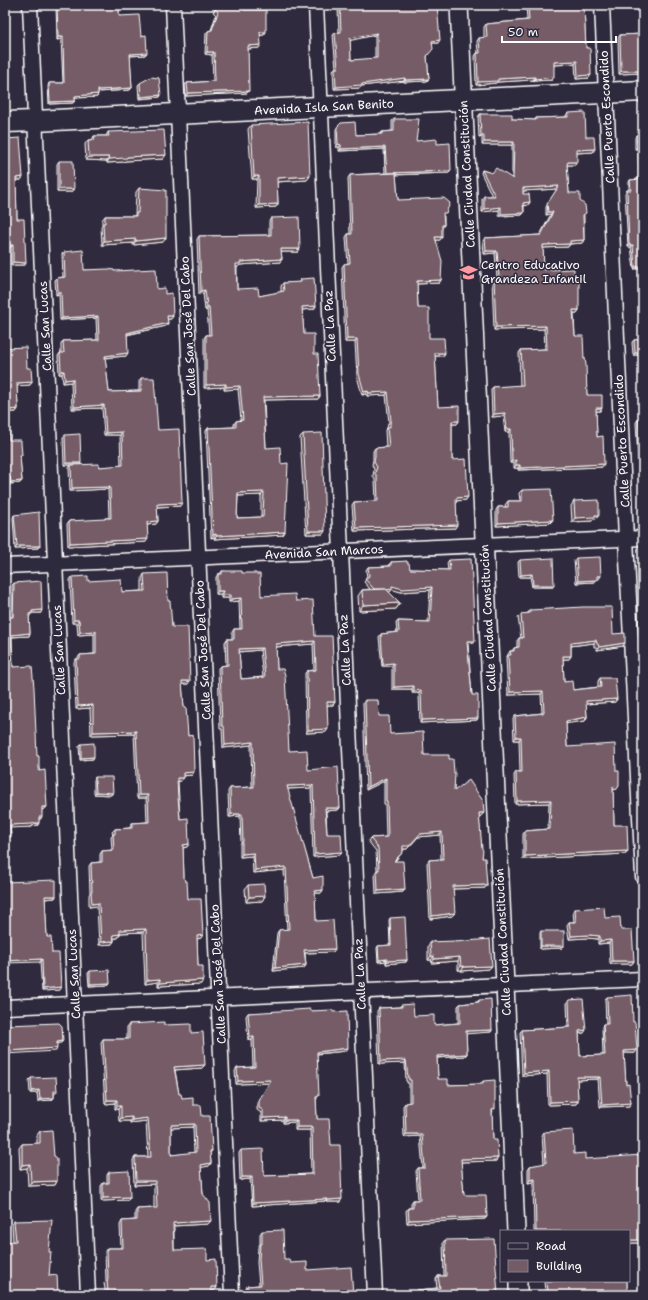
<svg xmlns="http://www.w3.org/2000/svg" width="648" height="1300" font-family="'Shantell Sans',sans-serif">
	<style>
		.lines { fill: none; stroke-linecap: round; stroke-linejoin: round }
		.minor-casing { stroke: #fff; stroke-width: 17 }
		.tertiary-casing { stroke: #fff; stroke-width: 20 }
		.secondary-casing { stroke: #fff; stroke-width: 23 }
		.minor { stroke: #2f2a3d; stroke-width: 14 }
		.tertiary { stroke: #2f2a3d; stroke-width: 17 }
		.secondary { stroke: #2f2a3d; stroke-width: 20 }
		.wall { fill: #644f58; stroke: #fff; fill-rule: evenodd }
		.shaded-wall { fill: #514047; stroke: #fff }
		.building { fill: #745c66; stroke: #fff; fill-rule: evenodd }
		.labels { text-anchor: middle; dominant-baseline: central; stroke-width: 3; stroke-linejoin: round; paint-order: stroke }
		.street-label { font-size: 12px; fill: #fff; stroke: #2f2a3d }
		.poi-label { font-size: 12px; fill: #fff; stroke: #2f2a3d; text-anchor: start }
	</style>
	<rect width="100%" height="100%" fill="#2f2a3d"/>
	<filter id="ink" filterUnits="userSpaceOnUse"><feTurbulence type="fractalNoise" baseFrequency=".025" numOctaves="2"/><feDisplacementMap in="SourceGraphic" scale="8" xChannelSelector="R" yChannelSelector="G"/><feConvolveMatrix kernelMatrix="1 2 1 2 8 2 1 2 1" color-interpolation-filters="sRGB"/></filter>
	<g filter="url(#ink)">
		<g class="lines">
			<defs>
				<g id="minor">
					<polyline points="30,5 88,1295"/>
					<polyline points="173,5 232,1295"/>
					<polyline points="316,5 375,1295"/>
					<polyline points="602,5 626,539 643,877"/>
					<polyline points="5,566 643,538"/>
					<polyline points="5,1007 643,979"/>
				</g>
				<g id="tertiary">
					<polyline points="459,5 505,985 516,1231"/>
					<polyline points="518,1281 518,1295"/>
				</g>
				<polyline id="secondary" points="5,122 35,121 643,91"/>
			</defs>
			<use href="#minor" class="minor-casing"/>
			<use href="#tertiary" class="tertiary-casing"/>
			<use href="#secondary" class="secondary-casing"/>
			<use href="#minor" class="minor"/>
			<use href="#tertiary" class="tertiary"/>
			<use href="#secondary" class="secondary"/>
		</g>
		<g class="wall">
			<polygon points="51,5 119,5 119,16 141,36 145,55 130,56 132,88 130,90 98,92 97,97 75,98 75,101 73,103 49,104 48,86 49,83 63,83 61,39 57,40 56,6 51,6"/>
			<polygon points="218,5 244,10 264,35 260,35 259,48 248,49 247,93 186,96 185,85 187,83 213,81 212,55 205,54 206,33 208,31 211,30 216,15 213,12"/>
			<path d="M 330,5 L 427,5 L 438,43 L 432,43 L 427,57 L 429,79 L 427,81 L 404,82 L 404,81 L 361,86 L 360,88 L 334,89 L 333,70 L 335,68 L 336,68 L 333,35 L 335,33 L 339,32 L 338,9 L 331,9 ZM 375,35 L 375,59 L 351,60 L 350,40 Z"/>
			<polygon points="526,5 588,5 586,8 584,8 586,48 589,78 576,79 575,64 554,65 552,80 533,81 533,80 497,82 496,83 476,85 475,56 477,53 478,53 477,41 479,38 484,38 484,27 486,24 527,20"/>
			<polygon points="643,34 643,73 619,74 618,38 620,35"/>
			<polygon points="140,83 161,95 160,97 139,99 138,85"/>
			<polygon points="568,113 586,137 593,152 577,153 575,165 567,165 569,193 580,201 584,216 584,240 582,243 570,244 568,247 543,248 544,270 574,279 579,310 577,313 574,313 575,336 584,359 587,395 602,408 600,411 596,411 597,437 602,467 518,470 518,468 514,468 514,463 510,463 509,432 505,432 503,416 492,417 491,390 493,387 520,386 519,353 521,350 545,349 544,329 494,330 492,280 494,278 497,278 495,253 484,254 483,241 485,238 540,235 551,214 546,215 546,207 557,189 523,191 523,194 530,202 528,205 524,206 524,213 522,215 499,216 499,210 482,212 482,199 484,196 492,196 481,173 482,170 492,173 512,178 512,145 482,145 482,137 479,138 478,117 480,114 512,119 535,120 536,118 566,117 566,115"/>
			<polygon points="394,119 416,141 437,144 451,171 449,173 396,175 398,200 444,216 444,225 442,228 440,240 436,240 441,280 439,283 417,284 418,308 429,338 445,353 443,356 435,356 438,407 459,421 457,424 452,424 452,460 466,500 456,501 455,528 354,531 352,505 354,502 376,501 375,480 373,476 374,469 372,465 373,460 373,451 375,448 386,447 385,430 388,427 387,424 389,423 386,395 367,396 366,394 362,395 357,376 355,342 345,342 342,267 344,264 348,264 346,237 348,234 350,234 348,178 350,175 385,173 384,149 339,151 339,147 336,147 336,129 341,123 356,135 380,134 382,132 392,131 392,121"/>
			<polygon points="251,125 310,176 307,180 277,182 278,204 276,207 256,208 257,179 252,179 248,129"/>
			<polygon points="108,132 163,159 125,161 124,162 107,163 107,161 86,160 85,144 88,140 92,140 94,136 106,136"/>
			<polygon points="636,135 643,135 643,287 642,268 634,269 631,247 628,247 625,193 627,190 629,190 629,182 630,180 639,179 638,149 635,149 635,138"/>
			<polygon points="5,139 23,177 21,180 16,180 17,219 25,265 11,265 11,247 5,248"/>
			<polygon points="59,161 74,189 71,192 57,192 57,164"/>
			<polygon points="139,188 163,242 133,245 133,243 102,245 101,227 102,225 102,220 105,216 135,216 135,215 136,192"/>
			<path d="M 271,218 L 298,252 L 281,252 L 282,259 L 280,262 L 240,265 L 238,267 L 237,267 L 237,289 L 259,296 L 281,292 L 281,286 L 283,283 L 298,283 L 301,279 L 316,306 L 314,309 L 302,310 L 304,334 L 314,354 L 320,396 L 318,399 L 264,400 L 266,448 L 283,535 L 214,539 L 214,537 L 211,538 L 206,431 L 208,428 L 234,427 L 234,424 L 236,421 L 241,420 L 238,389 L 224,390 L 224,387 L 204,388 L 204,338 L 206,335 L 209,335 L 207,310 L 205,310 L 203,293 L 199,294 L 197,239 L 199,236 L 269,235 L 269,221 ZM 261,495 L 261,517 L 237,518 L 238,496 Z"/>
			<polygon points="64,252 84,270 114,271 157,289 165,294 173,316 171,319 167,319 168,323 166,326 127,335 126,356 105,358 109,392 139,391 139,381 141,378 158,430 180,506 157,507 158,521 156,524 147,525 146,542 68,546 67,524 69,521 104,520 105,518 109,518 108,489 70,491 69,468 71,465 64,465 63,437 65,435 80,465 99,467 121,466 120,435 104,435 102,408 72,409 71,382 63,383 62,374 59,374 58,356 60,353 61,353 61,344 63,341 97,340 96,318 60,320 59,294 56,295 55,280 57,278 63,277 62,254"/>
			<polygon points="643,339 643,355 633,355 632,342 634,340"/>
			<polygon points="5,348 27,368 32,382 30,385 17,385 18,409 16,412 8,412 9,440 22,455 20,457 22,481 20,483 9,484"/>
			<polygon points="639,419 643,479 639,479 636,422"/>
			<polygon points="303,434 323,534 306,534 300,437"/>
			<polygon points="522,490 553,520 550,523 496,526 496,510 498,507 506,507 505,505 508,501 520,501 519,493"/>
			<polygon points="574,501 599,515 596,519 593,519 592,521 572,522 571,506"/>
			<polygon points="14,515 38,548 15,549 13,518"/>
			<polygon points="576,558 599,579 597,579 595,582 576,583 574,560"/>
			<polygon points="449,560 474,643 468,644 472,695 477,720 420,723 419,693 412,693 412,689 392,689 392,666 382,666 379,637 381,634 397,632 396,623 398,621 428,622 430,590 401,592 392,589 390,592 389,592 400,603 396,609 359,611 358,596 362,590 370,589 364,582 367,578 366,570 368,567 389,566 389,565 391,562 407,563 410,569 448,570 447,563"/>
			<polygon points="520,560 553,587 532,587 530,577 519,577 518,562"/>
			<path d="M 222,571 L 242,573 L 261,596 L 296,601 L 315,636 L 335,702 L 333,705 L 327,705 L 326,732 L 306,733 L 305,673 L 307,671 L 314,670 L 313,644 L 276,647 L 277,669 L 289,751 L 308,770 L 340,808 L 338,810 L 326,811 L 327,834 L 340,855 L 313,857 L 311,788 L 287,789 L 313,878 L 323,890 L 321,893 L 315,893 L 316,921 L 333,952 L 305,953 L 306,965 L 304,968 L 273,971 L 277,933 L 279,930 L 287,930 L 284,870 L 253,873 L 252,856 L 240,857 L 240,845 L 241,843 L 240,816 L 229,817 L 228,791 L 230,788 L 252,787 L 251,745 L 223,748 L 222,729 L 220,729 L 218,668 L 220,666 L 226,665 L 225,642 L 227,639 L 232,639 L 232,632 L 234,629 L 240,629 L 239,601 L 229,602 L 229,598 L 221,598 L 221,594 L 216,594 L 216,577 L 218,574 L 220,574 ZM 260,650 L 263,677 L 241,679 L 239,652 Z"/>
			<polygon points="144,574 168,601 172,627 188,684 182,684 184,708 188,736 192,775 183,776 181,781 178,781 180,819 189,844 187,847 183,848 184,878 188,899 201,938 197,939 198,966 201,984 158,986 158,982 145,984 143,932 120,933 120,934 118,938 114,938 114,941 112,944 99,945 97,906 89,907 89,895 90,893 89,866 91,863 100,862 100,854 102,851 112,850 111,837 113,835 112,832 115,829 130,828 130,826 132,823 147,822 146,798 137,798 134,734 91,735 90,708 76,709 74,662 76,659 77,659 80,655 94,654 94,634 78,635 77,623 72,623 70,580 72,577 88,581 122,592 142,591 142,578"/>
			<polygon points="14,583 41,613 32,613 30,616 29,616 30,633 29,636 12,637 13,667 37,756 45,809 42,809 41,819 39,819 38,825 32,826 32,827 10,827 11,836 9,839 12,617 12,585"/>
			<polygon points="530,610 613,634 625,643 623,646 597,650 596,647 594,647 594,643 571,646 571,656 569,659 563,659 564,682 573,690 598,687 598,681 600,678 617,699 615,702 586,704 587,717 585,721 566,723 567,747 616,771 617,789 613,790 614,825 626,854 523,859 523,834 525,831 548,829 549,803 515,804 514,775 516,772 520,772 519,740 514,740 513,719 515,716 542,713 541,694 508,695 506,658 510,651 512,651 514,648 517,647 517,641 519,638 521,638 518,617 521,614 527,614"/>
			<polygon points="365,700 379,716 390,734 424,755 449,759 454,791 484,813 481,816 479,816 482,858 487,885 485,888 453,889 452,916 430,919 427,863 429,860 441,859 440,835 418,837 407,849 403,849 403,852 395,861 403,892 376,894 375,873 377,870 376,851 368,841 370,838 386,837 385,804 384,804 384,781 366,790 363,703"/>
			<polygon points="81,744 93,759 80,760 79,746"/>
			<polygon points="95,777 111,795 94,794 94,780"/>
			<polygon points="5,882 56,896 55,898 45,899 47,937 52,953 59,990 42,991 40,962"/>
			<polygon points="248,885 265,896 262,901 246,902 245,889"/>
			<polygon points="575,909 605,918 621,930 634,961 632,964 610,964 609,943 598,944 598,939 587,938 569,939 567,925 569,922 574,922 573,912"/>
			<polygon points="390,918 407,960 406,962 386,964 386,961 378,962 377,948 378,946 390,945 389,920"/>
			<polygon points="541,931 562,948 540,949 540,933"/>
			<polygon points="430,942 455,942 489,969 461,971 462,970 458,970 458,961 432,963 431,960 428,960 428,946"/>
			<polygon points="90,971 110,983 108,985 89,986 88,973"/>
			<polygon points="607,997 633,1022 635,1053 624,1053 626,1085 631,1103 629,1106 600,1107 598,1079 577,1080 578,1101 576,1104 548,1105 547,1074 522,1076 520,1032 522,1030 568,1027 567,1003 569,1000 584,1033 579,1033 580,1056 603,1055 602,1027 603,1024 606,1024 605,999"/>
			<polygon points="479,1000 492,1030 491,1032 466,1033 467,1054 465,1056 437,1058 438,1079 448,1085 481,1084 483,1081 493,1112 492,1112 493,1140 498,1158 496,1161 461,1162 464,1195 487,1217 485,1219 407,1223 406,1211 408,1208 411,1208 411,1203 413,1200 418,1200 416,1171 418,1168 423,1168 420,1136 404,1137 403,1106 405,1103 409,1103 409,1083 407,1083 407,1081 406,1081 405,1063 379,1064 377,1011 379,1008 399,1007 401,1005 414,1016 434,1025 458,1023 458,1006 460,1004 477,1002"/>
			<polygon points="310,1011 333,1012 346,1051 317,1054 317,1099 316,1099 317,1119 331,1145 340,1202 326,1202 326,1201 252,1206 250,1179 240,1180 239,1153 241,1150 264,1176 311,1174 310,1130 295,1130 295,1122 283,1123 283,1120 261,1121 261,1113 257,1110 257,1103 270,1083 236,1084 235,1071 237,1068 253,1067 252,1040 248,1040 246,1016 248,1013"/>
			<path d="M 129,1024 L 164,1025 L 191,1033 L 202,1068 L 175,1070 L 179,1094 L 182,1098 L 193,1105 L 202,1116 L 212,1151 L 210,1153 L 211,1163 L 209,1166 L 201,1167 L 203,1194 L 208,1224 L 174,1226 L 174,1250 L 207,1260 L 217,1287 L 215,1290 L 211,1290 L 211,1295 L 106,1295 L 104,1283 L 106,1281 L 105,1251 L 107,1248 L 121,1248 L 120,1225 L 122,1221 L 135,1220 L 135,1212 L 137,1209 L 154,1208 L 154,1184 L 134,1185 L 133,1160 L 135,1157 L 148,1157 L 146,1121 L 130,1123 L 130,1121 L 119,1121 L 118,1109 L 115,1109 L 115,1103 L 105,1104 L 101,1042 L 103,1039 L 127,1039 L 127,1027 ZM 193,1127 L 194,1153 L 171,1155 L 171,1128 Z"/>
			<polygon points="31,1078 57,1091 56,1093 54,1094 54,1098 52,1100 38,1101 37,1093 30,1093 29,1080"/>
			<polygon points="40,1131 54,1156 57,1181 55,1185 28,1186 27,1168 20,1169 19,1148 22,1144 37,1144 37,1135"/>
			<polygon points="544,1132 574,1154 643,1185 643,1243 629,1243 629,1231 534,1231 533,1182 528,1183 528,1169 530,1166 544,1164 542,1135"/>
			<polygon points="109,1172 130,1197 128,1200 101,1201 101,1186 103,1183 107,1183 107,1175"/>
			<polygon points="14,1221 49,1252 49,1276 13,1241 12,1224"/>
			<polygon points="262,1231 284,1259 290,1263 307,1270 353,1295 246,1295 245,1289 247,1286 259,1285 257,1262 258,1247 260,1244 260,1234"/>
			<polygon points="445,1240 498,1295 416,1295 415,1292 417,1290 437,1288 436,1279 438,1276 444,1276 443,1242"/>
			<polygon points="544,1281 627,1281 627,1295 540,1295 542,1292 545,1292"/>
		</g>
		<g class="shaded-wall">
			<polygon points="52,5 56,5 56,6 51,6"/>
			<polygon points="588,5 586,8 582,9 584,6"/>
			<polygon points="333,7 340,7 338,9 331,9"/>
			<polygon points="260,32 266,32 264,35 258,35"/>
			<polygon points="377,33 375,35 348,41 350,38"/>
			<polygon points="58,37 63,37 61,39 57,40"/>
			<polygon points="440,40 438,43 430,43 432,41"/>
			<polygon points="261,45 259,48 246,49 248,46"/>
			<polygon points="207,52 214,52 212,55 205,54"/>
			<polygon points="147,53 145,55 128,56 130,54"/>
			<polygon points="577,61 575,64 552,65 554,62"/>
			<polygon points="621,71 643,71 643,73 619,74"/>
			<polygon points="591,75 589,78 576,79 578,76"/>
			<polygon points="535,77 533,80 497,82 496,83 476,85 478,82 498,79"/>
			<polygon points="554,77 552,80 533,81 535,79"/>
			<polygon points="405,78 404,81 361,86 360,88 334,89 336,87"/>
			<polygon points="429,79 427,81 404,82 405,80"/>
			<polygon points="132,88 130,90 97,92 98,90"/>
			<polygon points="249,91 247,93 186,96 188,93"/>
			<polygon points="98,94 97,97 73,98 75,96"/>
			<polygon points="161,95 160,97 139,99 141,97"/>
			<polygon points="75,101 73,103 49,104 50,102"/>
			<polygon points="481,135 484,135 482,137 479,138"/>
			<polygon points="484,142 514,142 512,145 482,145"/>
			<polygon points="338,144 341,145 339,147 336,147"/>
			<polygon points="385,147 384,149 339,151 341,149"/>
			<polygon points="637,147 640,147 638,149 635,149"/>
			<polygon points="595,149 593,152 575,153 577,150"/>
			<polygon points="166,155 163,159 125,161 124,162 107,163 109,159 127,157"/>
			<polygon points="89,157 109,157 107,161 86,160"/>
			<polygon points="568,162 577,162 575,165 566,165"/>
			<polygon points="451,171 449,173 385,175 387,173"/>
			<polygon points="254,176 259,176 257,179 252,179"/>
			<polygon points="310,176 307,180 275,182 277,178"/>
			<polygon points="23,177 21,180 14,180 16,178"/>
			<polygon points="559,186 557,189 521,191 523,188"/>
			<polygon points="59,189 74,189 71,192 57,192"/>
			<polygon points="530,202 528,205 521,206 523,203"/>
			<polygon points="278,204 276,207 256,208 259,205"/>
			<polygon points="501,207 499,210 482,212 484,209"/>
			<polygon points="548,212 553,212 551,214 546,215"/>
			<polygon points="524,213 522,215 499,216 501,214"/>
			<polygon points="435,237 442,237 440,240 433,240"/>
			<polygon points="166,238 163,242 133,245 136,241"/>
			<polygon points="136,239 133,243 102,245 104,241"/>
			<polygon points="584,240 582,243 568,244 570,241"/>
			<polygon points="570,244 568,247 541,248 543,245"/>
			<polygon points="5,245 13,245 11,247 5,248"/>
			<polygon points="629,245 633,245 631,247 628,247"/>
			<polygon points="281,249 300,249 298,252 279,252"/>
			<polygon points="486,251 497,251 495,253 484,254"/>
			<polygon points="282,259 280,262 240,265 238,267 234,267 236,264 240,262"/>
			<polygon points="13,262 26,263 25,265 11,265"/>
			<polygon points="643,266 642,268 634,269 635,267"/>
			<polygon points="441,280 439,283 415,284 417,281"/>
			<polygon points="205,290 203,293 199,294 201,291"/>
			<polygon points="58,292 61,292 59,294 56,295"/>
			<polygon points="316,306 314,309 300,310 302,307"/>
			<polygon points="207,307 209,307 207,310 205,310"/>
			<polygon points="573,310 579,310 577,313 571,313"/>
			<polygon points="98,316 96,318 60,320 62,318"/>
			<polygon points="167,316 173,316 171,319 165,319"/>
			<polygon points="168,323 166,326 125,335 127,333"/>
			<polygon points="546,326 544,329 494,330 496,327"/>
			<polygon points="347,339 357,339 355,342 345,342"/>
			<polygon points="643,352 643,355 633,355 635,353"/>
			<polygon points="128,353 126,356 103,358 105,356"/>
			<polygon points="435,353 445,353 443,356 433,356"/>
			<polygon points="61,371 64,371 62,374 59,374"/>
			<polygon points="73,379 71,382 63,383 65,380"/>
			<polygon points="32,382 30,385 15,386 17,383"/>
			<polygon points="226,384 224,387 204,388 206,385"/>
			<polygon points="240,386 238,389 224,390 226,387"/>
			<polygon points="368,391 366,394 362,395 364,392"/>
			<polygon points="388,392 386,395 367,396 369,393"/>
			<polygon points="320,396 318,399 261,400 263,397"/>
			<polygon points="104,405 102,408 72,409 74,407"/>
			<polygon points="596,408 602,408 600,411 594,411"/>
			<polygon points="18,409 16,412 6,412 8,410"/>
			<polygon points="505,413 503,416 492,417 494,414"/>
			<polygon points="452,421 459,421 457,424 450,424"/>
			<polygon points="507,429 511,429 509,432 505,432"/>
			<polygon points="122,432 120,435 104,435 106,433"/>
			<polygon points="516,460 514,463 510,463 512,461"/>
			<polygon points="66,463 81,463 80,465 64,465"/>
			<polygon points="604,464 602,467 518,470 520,468"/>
			<polygon points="516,465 520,465 518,468 514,468"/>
			<polygon points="642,476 643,476 643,479 639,479"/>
			<polygon points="10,477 8,480 5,480 5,478"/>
			<polygon points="22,481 20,483 9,484 11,482"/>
			<polygon points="110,487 108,489 70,491 72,488"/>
			<polygon points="264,492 261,495 236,496 238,493"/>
			<polygon points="468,497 466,500 454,501 456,498"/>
			<polygon points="182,503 180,506 155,507 157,504"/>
			<polygon points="595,515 599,515 596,519 593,519 592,521 572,522 575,518"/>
			<polygon points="553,520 550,523 496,526 498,523"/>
			<polygon points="158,521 156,524 145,525 147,522"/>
			<polygon points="457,525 455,528 354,531 356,528"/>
			<polygon points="308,531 325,531 323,534 306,534"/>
			<polygon points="285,532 283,535 214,539 217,536"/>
			<polygon points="216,534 214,537 211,538 213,535"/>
			<polygon points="148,539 146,542 68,546 70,543"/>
			<polygon points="17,546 40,546 38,548 15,549"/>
			<polygon points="532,574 530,577 519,577 521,575"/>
			<polygon points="597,576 601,576 599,579 595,579"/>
			<polygon points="597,580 595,582 576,583 578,581"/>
			<polygon points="533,585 554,585 553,587 532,587"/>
			<polygon points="392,586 432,587 430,590 401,592 390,589"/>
			<polygon points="392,589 390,592 373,592 375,590"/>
			<polygon points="218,591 223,591 221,594 216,594"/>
			<polygon points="223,595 231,595 229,598 221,598"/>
			<polygon points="241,598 239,601 229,602 231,599"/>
			<polygon points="400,603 396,609 359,611 363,605"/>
			<polygon points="42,610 41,613 30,613 32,611"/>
			<polygon points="74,620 79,620 77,623 72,623"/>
			<polygon points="96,631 94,634 78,635 80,632"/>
			<polygon points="30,633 29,636 10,637 11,635"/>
			<polygon points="596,640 594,643 569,646 571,643"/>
			<polygon points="315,641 313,644 274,647 276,644"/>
			<polygon points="467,641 475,641 474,643 466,644"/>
			<polygon points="625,643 623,646 597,650 599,647"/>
			<polygon points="262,648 260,650 237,652 239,649"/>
			<polygon points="563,656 571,656 569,659 561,659"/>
			<polygon points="394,663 392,666 382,666 383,664"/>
			<polygon points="182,681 190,681 188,684 180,684"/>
			<polygon points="414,686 412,689 392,689 394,687"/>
			<polygon points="421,690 419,693 412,693 414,691"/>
			<polygon points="543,691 541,694 508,695 510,692"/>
			<polygon points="617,699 615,702 584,704 586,701"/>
			<polygon points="327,702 335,702 333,705 325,705"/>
			<polygon points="93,705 90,708 76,709 78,706"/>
			<polygon points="587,717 585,721 564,724 566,721"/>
			<polygon points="478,718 477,720 420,723 422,720"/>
			<polygon points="328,729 326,732 306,733 308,730"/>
			<polygon points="136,731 134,734 91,735 93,732"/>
			<polygon points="516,737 521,737 519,740 514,740"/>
			<polygon points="253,742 251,745 223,748 225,745"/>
			<polygon points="94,757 93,759 80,760 81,758"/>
			<polygon points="194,772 192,775 181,776 183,773"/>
			<polygon points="177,778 183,778 181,781 175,781"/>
			<polygon points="386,778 384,781 366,790 368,787"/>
			<polygon points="313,785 311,788 285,789 287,786"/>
			<polygon points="619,786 617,789 611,790 613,787"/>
			<polygon points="96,792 113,793 111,795 94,794"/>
			<polygon points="139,795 148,795 146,798 137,798"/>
			<polygon points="551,800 549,803 515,804 517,801"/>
			<polygon points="42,807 47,807 45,809 40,810"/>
			<polygon points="325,808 340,808 338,810 323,811"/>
			<polygon points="479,813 484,813 481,816 477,816"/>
			<polygon points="231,814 242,814 240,816 229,817"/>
			<polygon points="39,823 38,825 32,826 32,827 9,828 10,825"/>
			<polygon points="442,832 440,835 418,837 407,849 401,849 403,846 420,834"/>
			<polygon points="11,836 9,839 5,839 5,837"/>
			<polygon points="189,844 187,847 181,848 183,845"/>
			<polygon points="628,851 626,854 523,859 525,856"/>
			<polygon points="342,852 340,855 313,857 315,854"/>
			<polygon points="254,853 252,856 240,857 242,854"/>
			<polygon points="286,867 284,870 253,873 255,870"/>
			<polygon points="487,885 485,888 451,889 453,886"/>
			<polygon points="405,889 403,892 376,894 378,891"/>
			<polygon points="323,890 321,893 313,893 315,891"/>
			<polygon points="45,896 56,896 55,898 44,899"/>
			<polygon points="265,896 262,901 246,902 249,897"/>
			<polygon points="99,903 97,906 89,907 92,904"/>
			<polygon points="455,913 452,916 430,919 432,916"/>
			<polygon points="146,929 143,932 118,933 120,930"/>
			<polygon points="120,934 118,938 111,938 113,935"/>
			<polygon points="203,935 201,938 195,939 197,936"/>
			<polygon points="589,935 600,936 598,939 587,938 569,939 571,936"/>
			<polygon points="611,940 609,943 598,944 600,941"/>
			<polygon points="114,941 112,944 99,945 101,942"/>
			<polygon points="541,946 564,946 562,948 540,949"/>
			<polygon points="335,949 333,952 302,953 304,950"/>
			<polygon points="431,956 434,956 431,960 428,960"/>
			<polygon points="460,957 458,961 432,963 434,959"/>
			<polygon points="42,959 40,962 5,963 5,961"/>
			<polygon points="387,959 386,961 378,962 379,960"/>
			<polygon points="407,960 406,962 386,964 387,961"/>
			<polygon points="612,961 634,961 632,964 610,964"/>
			<polygon points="306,965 304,968 273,971 275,968"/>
			<polygon points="461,966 464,966 462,970 458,970"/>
			<polygon points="492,966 489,969 461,971 464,967"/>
			<polygon points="160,979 158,982 145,984 147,980"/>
			<polygon points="203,980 201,984 158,986 160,983"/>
			<polygon points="110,983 108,985 89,986 90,984"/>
			<polygon points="61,987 59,990 42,991 43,989"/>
			<polygon points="492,1030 491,1032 464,1034 466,1031"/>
			<polygon points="586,1030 584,1033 577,1033 579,1031"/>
			<polygon points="250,1037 254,1037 252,1040 248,1040"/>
			<polygon points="63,1041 61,1043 55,1044 57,1042"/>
			<polygon points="57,1048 56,1051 5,1054 7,1051"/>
			<polygon points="348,1048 346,1051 315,1054 317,1052"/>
			<polygon points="637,1050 635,1053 622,1053 624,1051"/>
			<polygon points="467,1054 465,1056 435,1058 437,1056"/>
			<polygon points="406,1060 405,1063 379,1064 381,1061"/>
			<polygon points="205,1065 202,1068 172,1070 174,1067"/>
			<polygon points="549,1071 547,1074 522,1076 524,1073"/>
			<polygon points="577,1077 600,1077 598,1079 575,1080"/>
			<polygon points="271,1080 270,1083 236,1084 238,1081"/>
			<polygon points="39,1090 37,1093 30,1093 32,1091"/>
			<polygon points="54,1098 52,1100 38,1101 40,1099"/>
			<polygon points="107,1100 117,1100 115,1103 105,1104"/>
			<polygon points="578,1101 576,1104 548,1105 550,1102"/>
			<polygon points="631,1103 629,1106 600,1107 602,1105"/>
			<polygon points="117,1106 121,1106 118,1109 115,1109"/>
			<polygon points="132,1117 130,1121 119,1121 121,1118"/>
			<polygon points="285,1117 283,1120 261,1121 263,1118"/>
			<polygon points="148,1118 146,1121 130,1123 132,1120"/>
			<polygon points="285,1120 297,1120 295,1122 283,1123"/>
			<polygon points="195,1124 193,1127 168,1128 171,1125"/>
			<polygon points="297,1127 312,1127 310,1130 295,1130"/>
			<polygon points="406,1134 422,1134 420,1136 404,1137"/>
			<polygon points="498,1158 496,1161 459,1162 461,1159"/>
			<polygon points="211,1163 209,1166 199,1168 201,1165"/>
			<polygon points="30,1164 27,1168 20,1169 22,1165"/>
			<polygon points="242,1177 252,1177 250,1179 240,1180"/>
			<polygon points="535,1179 533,1182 528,1183 530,1180"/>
			<polygon points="57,1181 55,1185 28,1186 31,1182"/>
			<polygon points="136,1181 156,1181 154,1184 134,1185"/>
			<polygon points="130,1197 128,1200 101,1201 103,1198"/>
			<polygon points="327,1199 326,1201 252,1206 253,1203"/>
			<polygon points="342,1199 340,1202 326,1202 328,1200"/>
			<polygon points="487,1217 485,1219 407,1223 409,1220"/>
			<polygon points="211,1221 208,1224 171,1226 173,1223"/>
			<rect x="629" y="1240" width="14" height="3"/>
			<polygon points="211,1287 217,1287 215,1290 209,1291"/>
			<polygon points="116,1291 113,1294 106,1295 108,1292"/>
		</g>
		<g class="building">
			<polygon points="57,5 119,5 119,16 139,15 141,36 146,35 147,53 130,54 132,88 98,90 98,94 75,96 75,101 50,102 49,83 64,83 63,37 58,37"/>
			<polygon points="218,5 244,5 244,10 266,10 266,32 260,32 261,45 248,46 249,91 188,93 187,83 215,81 214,52 207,52 208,31 212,30 218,12 215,9"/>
			<path d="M 333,5 L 427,5 L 427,6 L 437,5 L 440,40 L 432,41 L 433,49 L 427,56 L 429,79 L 405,80 L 405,78 L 362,84 L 362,85 L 336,87 L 335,68 L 338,68 L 335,33 L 341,32 L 340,7 L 333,7 ZM 377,33 L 377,58 L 351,60 L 350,38 Z"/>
			<polygon points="528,5 588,5 584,6 586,48 590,48 591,75 578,76 577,61 554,62 554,77 535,79 535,77 498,79 498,81 478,82 477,53 480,53 479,38 487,37 486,24 529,20"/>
			<polygon points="643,34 643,71 621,71 620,35"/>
			<polygon points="151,77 159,78 161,95 141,97 140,83"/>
			<polygon points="585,112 586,137 594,137 595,149 577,150 577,162 568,162 567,164 569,193 580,193 580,201 585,205 586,213 583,215 584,240 570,241 570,244 543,245 544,270 574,269 574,279 579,278 579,310 573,310 575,336 583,336 584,359 585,358 586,365 587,395 602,395 602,408 596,408 597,437 603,436 604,464 520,468 520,465 516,465 516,460 512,461 511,429 507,429 505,413 494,414 493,387 523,385 521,350 547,349 546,326 496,327 494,278 499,277 497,251 486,251 485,238 541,235 553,212 548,212 547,204 559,186 523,188 523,194 529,194 530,202 523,203 524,213 501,214 501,207 484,209 484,196 495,196 482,170 492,173 496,168 513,179 514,142 484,142 484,135 481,135 480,114 512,114 512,119 536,120 536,118 568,117 568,113"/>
			<polygon points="394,119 419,119 416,141 437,139 437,144 450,143 451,171 387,173 385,147 341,149 341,145 338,144 337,127 341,123 355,122 356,135 382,134 382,132 394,131"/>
			<polygon points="308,122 310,176 277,178 278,204 259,205 259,176 254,176 251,125"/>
			<polygon points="164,130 166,155 127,157 127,158 109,159 109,157 89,157 88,140 95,140 94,136 109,136 108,132"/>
			<polygon points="636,135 643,135 643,266 635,267 633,245 629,245 627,190 631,190 630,180 640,179 640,147 637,147"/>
			<polygon points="20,138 23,177 16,178 17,219 24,219 26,263 13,262 13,245 5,245 5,139"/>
			<polygon points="59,161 73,161 74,189 59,189"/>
			<polygon points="396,173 398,200 444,198 450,203 446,213 443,213 444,225 442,225 442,237 435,237 442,261 441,280 417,281 418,308 429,308 429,338 444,338 445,353 435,353 438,407 459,406 459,421 452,421 452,460 466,459 468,497 456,498 457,525 356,528 354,502 378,501 377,477 375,473 377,467 374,462 375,457 375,448 389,447 387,427 390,427 390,422 391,421 388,392 369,393 368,391 364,392 359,374 357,339 347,339 344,264 350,263 348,234 352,234 350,175"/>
			<polygon points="139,188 166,190 166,238 136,241 136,239 104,241 103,223 105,223 105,216 136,216 136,213 138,213"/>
			<path d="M 299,217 L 300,249 L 281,249 L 282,259 L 240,262 L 240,264 L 236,264 L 237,289 L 258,288 L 259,296 L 284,291 L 283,283 L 301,282 L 301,279 L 314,278 L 316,306 L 302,307 L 304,334 L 314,334 L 314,354 L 318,354 L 320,396 L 263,397 L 266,448 L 280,447 L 281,464 L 288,463 L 285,532 L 217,536 L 216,534 L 213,535 L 208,428 L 236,427 L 236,421 L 243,420 L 240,386 L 226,387 L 226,384 L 206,385 L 206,335 L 211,335 L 209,307 L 207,307 L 205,290 L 201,291 L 199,236 L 271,235 L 271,218 ZM 264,492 L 263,517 L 237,518 L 238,493 Z"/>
			<polygon points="83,250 84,270 108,269 114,270 114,271 156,269 157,289 165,288 165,294 172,293 173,316 167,316 168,323 127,333 128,353 105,356 109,392 141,391 141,378 154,378 158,430 179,429 182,503 157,504 158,521 147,522 148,539 70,543 69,521 105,519 105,518 111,518 110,487 72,488 71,465 99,464 99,467 123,465 122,432 106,433 104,405 74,407 73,379 65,380 64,371 61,371 60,353 64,353 63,341 99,340 98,316 62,318 61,292 58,292 57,278 65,277 64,252"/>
			<polygon points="643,339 643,352 635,353 634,340"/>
			<polygon points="26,347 27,368 31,368 32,382 17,383 18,409 8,410 9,440 21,440 21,443 22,455 20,455 22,481 11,482 10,477 5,478 5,348"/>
			<polygon points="639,419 643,419 643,476 642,476"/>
			<polygon points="322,433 325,531 308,531 303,434"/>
			<polygon points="80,434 81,463 66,463 65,435"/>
			<polygon points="551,489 553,520 498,523 498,507 508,507 508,501 522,501 522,490"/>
			<polygon points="599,500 599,515 595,515 595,517 575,518 574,501"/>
			<rect x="5" y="505" width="3" height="11"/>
			<polygon points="39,512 40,546 17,546 14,515"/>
			<polygon points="600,557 601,576 597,576 597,580 578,581 576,558"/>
			<polygon points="553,558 554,585 533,585 532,574 521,575 520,560"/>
			<polygon points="471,559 475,641 467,641 472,695 478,695 478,718 422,720 421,690 414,691 414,686 394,687 394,663 383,664 381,634 399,632 398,621 430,622 432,587 403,589 392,586 392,589 387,590 386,589 374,589 365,579 369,576 368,567 391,566 391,562 407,561 407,563 409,563 410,569 450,570 449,560"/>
			<path d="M 222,571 L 242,571 L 242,573 L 256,573 L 256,574 L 260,574 L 261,596 L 295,594 L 296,601 L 313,600 L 315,636 L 332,636 L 335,702 L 327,702 L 328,729 L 308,730 L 307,671 L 316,670 L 315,641 L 276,644 L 277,669 L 283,669 L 285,675 L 289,751 L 307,750 L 308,770 L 338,767 L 340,808 L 325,808 L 327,834 L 341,834 L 342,852 L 315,854 L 313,785 L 287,786 L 313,878 L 323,876 L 323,890 L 315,891 L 316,921 L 333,920 L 335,949 L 304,950 L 306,965 L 275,968 L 279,930 L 289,929 L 286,867 L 255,870 L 254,853 L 242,854 L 242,842 L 243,842 L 242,814 L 231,814 L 230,788 L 254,787 L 253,742 L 225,745 L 224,726 L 222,726 L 220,666 L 228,665 L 227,639 L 234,639 L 234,629 L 242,629 L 241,598 L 231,599 L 231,595 L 223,595 L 223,591 L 218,591 L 218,574 L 222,574 ZM 262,648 L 265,677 L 241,679 L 239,649 Z"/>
			<polygon points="167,573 168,601 170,601 172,627 188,627 190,681 182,681 184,708 186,708 188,736 193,735 194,772 183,773 183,778 177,778 178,797 180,819 188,818 189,844 183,845 184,878 185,881 187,881 188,899 201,899 203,935 197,936 198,966 203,966 203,980 160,983 160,979 147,980 146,929 120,930 120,934 113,935 114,941 101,942 99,903 92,904 91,892 92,892 91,863 102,862 102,851 114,850 113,834 115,834 115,829 132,828 132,823 149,822 148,795 139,795 136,731 93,732 93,705 78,706 76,659 80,659 80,655 96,654 96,631 80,632 79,620 74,620 72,577 88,576 88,581 121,579 122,592 145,591 144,574"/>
			<polygon points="41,581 42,610 32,611 32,613 29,614 30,633 11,635 13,667 32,666 34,688 37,756 39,756 39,771 45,770 47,807 42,807 42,817 39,817 39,823 33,823 33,824 10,825 11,836 5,837 5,617 13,617 14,583"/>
			<polygon points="386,589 400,603 363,605 362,590"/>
			<polygon points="583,607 612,607 613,634 625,633 625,643 599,647 598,644 597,644 596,640 571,643 571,656 563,656 564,682 572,681 573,690 601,687 600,678 615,678 617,699 586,701 587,717 566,721 567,747 615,744 616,771 619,771 619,786 613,787 614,825 627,825 628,851 525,856 525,831 550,829 551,800 517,801 516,772 522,772 521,737 516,737 515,716 544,713 543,691 510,692 508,655 511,655 510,651 514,651 514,648 519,647 519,638 523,638 521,614 530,613 530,610"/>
			<polygon points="365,700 378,700 379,716 389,716 390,734 423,732 424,755 449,755 449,759 453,759 454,773 455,773 454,791 469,780 483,801 484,813 479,813 482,849 483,850 482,858 485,858 487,885 453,886 455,913 432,916 429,860 443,859 442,832 420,834 409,846 403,846 403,852 394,861 403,861 405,889 378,891 377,870 379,870 378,848 370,838 388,837 387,801 386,801 386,778 368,787"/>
			<polygon points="94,743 94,757 81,758 81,744"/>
			<polygon points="95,777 112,777 113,793 96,792"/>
			<polygon points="56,880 56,896 45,896 47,937 51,937 52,953 59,953 61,987 43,989 42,959 5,961 5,882"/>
			<polygon points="264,884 265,896 249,897 248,885"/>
			<polygon points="604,907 605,918 620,917 621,930 632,930 634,961 612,961 611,940 600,941 600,936 589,935 571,936 569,922 576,922 575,909"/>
			<polygon points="405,917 407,960 387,961 387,959 379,960 378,946 391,945 390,918"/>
			<rect x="541" y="931" width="23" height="15"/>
			<polygon points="490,939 492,966 464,967 464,966 461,966 460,957 434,959 434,956 431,956 430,942 455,941 455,942"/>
			<polygon points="109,970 110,983 90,984 90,971"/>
			<polygon points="632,995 633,1022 635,1022 637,1050 624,1051 626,1085 629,1084 631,1103 602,1105 600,1077 577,1077 578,1101 550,1102 549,1071 524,1073 522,1030 570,1027 569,1000 583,999 586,1030 579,1031 580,1056 605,1055 603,1024 608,1024 607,997"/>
			<polygon points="491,999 492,1030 466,1031 467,1054 437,1056 438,1079 448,1079 448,1085 483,1084 483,1081 495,1080 495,1109 492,1110 493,1140 497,1140 498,1158 461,1159 464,1195 486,1195 487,1217 409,1220 408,1208 413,1208 413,1200 420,1200 418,1168 425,1168 422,1134 406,1134 405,1103 411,1102 411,1080 409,1080 409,1078 408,1078 406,1060 381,1061 379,1008 402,1007 401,1005 413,1004 414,1016 434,1015 434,1025 460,1023 460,1004 479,1002 479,1000"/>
			<polygon points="310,1009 310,1011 333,1010 333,1012 347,1011 348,1048 317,1052 319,1096 316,1097 317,1119 329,1119 331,1145 340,1145 342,1199 328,1200 327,1199 253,1203 252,1177 242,1177 241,1150 263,1149 264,1176 313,1174 312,1127 297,1127 297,1120 285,1120 285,1117 263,1118 263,1110 259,1108 259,1100 271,1080 238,1081 237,1068 255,1067 254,1037 250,1037 248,1013"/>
			<path d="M 164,1022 L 164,1025 L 191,1024 L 191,1033 L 203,1032 L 205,1065 L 174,1067 L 179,1094 L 181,1094 L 182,1098 L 193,1097 L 193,1105 L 201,1105 L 202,1116 L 210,1116 L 212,1151 L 210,1151 L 211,1163 L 201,1165 L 203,1194 L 210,1203 L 211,1221 L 173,1223 L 174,1250 L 207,1249 L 207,1260 L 216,1259 L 217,1287 L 211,1287 L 211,1295 L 116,1295 L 116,1291 L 108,1292 L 107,1280 L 108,1280 L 107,1248 L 123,1248 L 122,1221 L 137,1220 L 137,1209 L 157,1208 L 156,1181 L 136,1181 L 135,1157 L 151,1157 L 148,1118 L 132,1120 L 132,1117 L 121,1118 L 121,1106 L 117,1106 L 117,1100 L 107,1100 L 103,1039 L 129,1039 L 129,1024 ZM 195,1124 L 196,1152 L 171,1155 L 171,1125 Z"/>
			<polygon points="59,1023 62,1026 63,1041 57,1042 57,1048 7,1051 7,1086 6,1086 7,1125 5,1125 5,1028 6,1028 6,1025"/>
			<polygon points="56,1077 57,1091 54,1091 54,1098 40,1099 39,1090 32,1091 31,1078"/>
			<polygon points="52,1130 54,1156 57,1158 57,1181 31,1182 30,1164 22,1165 22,1144 40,1143 40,1131"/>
			<polygon points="573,1130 574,1154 585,1153 585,1159 642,1155 643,1185 643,1240 629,1240 629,1231 536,1231 535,1179 530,1180 530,1166 546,1163 544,1132"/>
			<polygon points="129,1171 130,1197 103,1198 103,1183 109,1183 109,1172"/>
			<polygon points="52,1220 49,1252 51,1252 49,1276 57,1275 58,1295 5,1295 5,1242 16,1241 14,1221"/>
			<polygon points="283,1230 284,1259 289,1259 290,1263 307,1262 307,1270 351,1267 353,1295 248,1295 247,1286 261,1285 259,1259 260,1244 262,1244 262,1231"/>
			<polygon points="494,1239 498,1295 418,1295 417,1290 440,1288 438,1276 446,1276 445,1240"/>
			<polygon points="547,1281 627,1281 627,1295 542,1295 542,1292 548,1292"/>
		</g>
	</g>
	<defs>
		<symbol id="school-bare" viewBox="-9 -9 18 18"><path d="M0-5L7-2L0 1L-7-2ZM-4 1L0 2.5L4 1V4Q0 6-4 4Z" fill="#ff9aa2" stroke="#2f2a3d" stroke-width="2.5" paint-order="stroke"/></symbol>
	</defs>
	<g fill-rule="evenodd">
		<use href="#school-bare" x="456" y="260" width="25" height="25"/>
	</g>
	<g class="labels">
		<g class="street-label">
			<text transform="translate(324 107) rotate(-3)">Avenida Isla San Benito</text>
			<text transform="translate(607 117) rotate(-93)">Calle Puerto Escondido</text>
			<text transform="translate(467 174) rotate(-93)">Calle Ciudad Constitución</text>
			<text transform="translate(45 326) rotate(-93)">Calle San Lucas</text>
			<text transform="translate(188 326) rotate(-93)">Calle San José Del Cabo</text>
			<text transform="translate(330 326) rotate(-93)">Calle La Paz</text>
			<text transform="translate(622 441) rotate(-93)">Calle Puerto Escondido</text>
			<text transform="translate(324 552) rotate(-3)">Avenida San Marcos</text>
			<text transform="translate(488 618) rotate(-93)">Calle Ciudad Constitución</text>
			<text transform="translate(59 650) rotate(-93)">Calle San Lucas</text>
			<text transform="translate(203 650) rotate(-93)">Calle San José Del Cabo</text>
			<text transform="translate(345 650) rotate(-93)">Calle La Paz</text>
			<text transform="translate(503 942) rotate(-93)">Calle Ciudad Constitución</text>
			<text transform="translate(74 974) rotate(-93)">Calle San Lucas</text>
			<text transform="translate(218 974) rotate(-93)">Calle San José Del Cabo</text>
			<text transform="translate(360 974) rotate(-93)">Calle La Paz</text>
		</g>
		<g class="poi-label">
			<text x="481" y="265">Centro Educativo<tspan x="481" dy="14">Grandeza Infantil</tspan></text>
		</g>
	</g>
	<rect width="648" height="1300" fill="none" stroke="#2f2a3d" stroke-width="20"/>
	<rect x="10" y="10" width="628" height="1280" fill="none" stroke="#fff" stroke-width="1.5" filter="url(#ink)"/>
	<rect x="500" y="1230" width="130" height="52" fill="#2f2a3d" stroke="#827f8b"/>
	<rect x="508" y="1243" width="20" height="6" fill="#2f2a3d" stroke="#827f8b"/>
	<text x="536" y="1250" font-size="12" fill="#ffffff">Road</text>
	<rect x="508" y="1260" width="20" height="12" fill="#745c66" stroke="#827f8b"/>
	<text x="536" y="1270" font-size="12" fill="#ffffff">Building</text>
	<path d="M502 36v6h114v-6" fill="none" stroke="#ffffff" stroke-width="2"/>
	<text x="508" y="36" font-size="12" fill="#ffffff" stroke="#2f2a3d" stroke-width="3" paint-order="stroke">50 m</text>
</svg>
